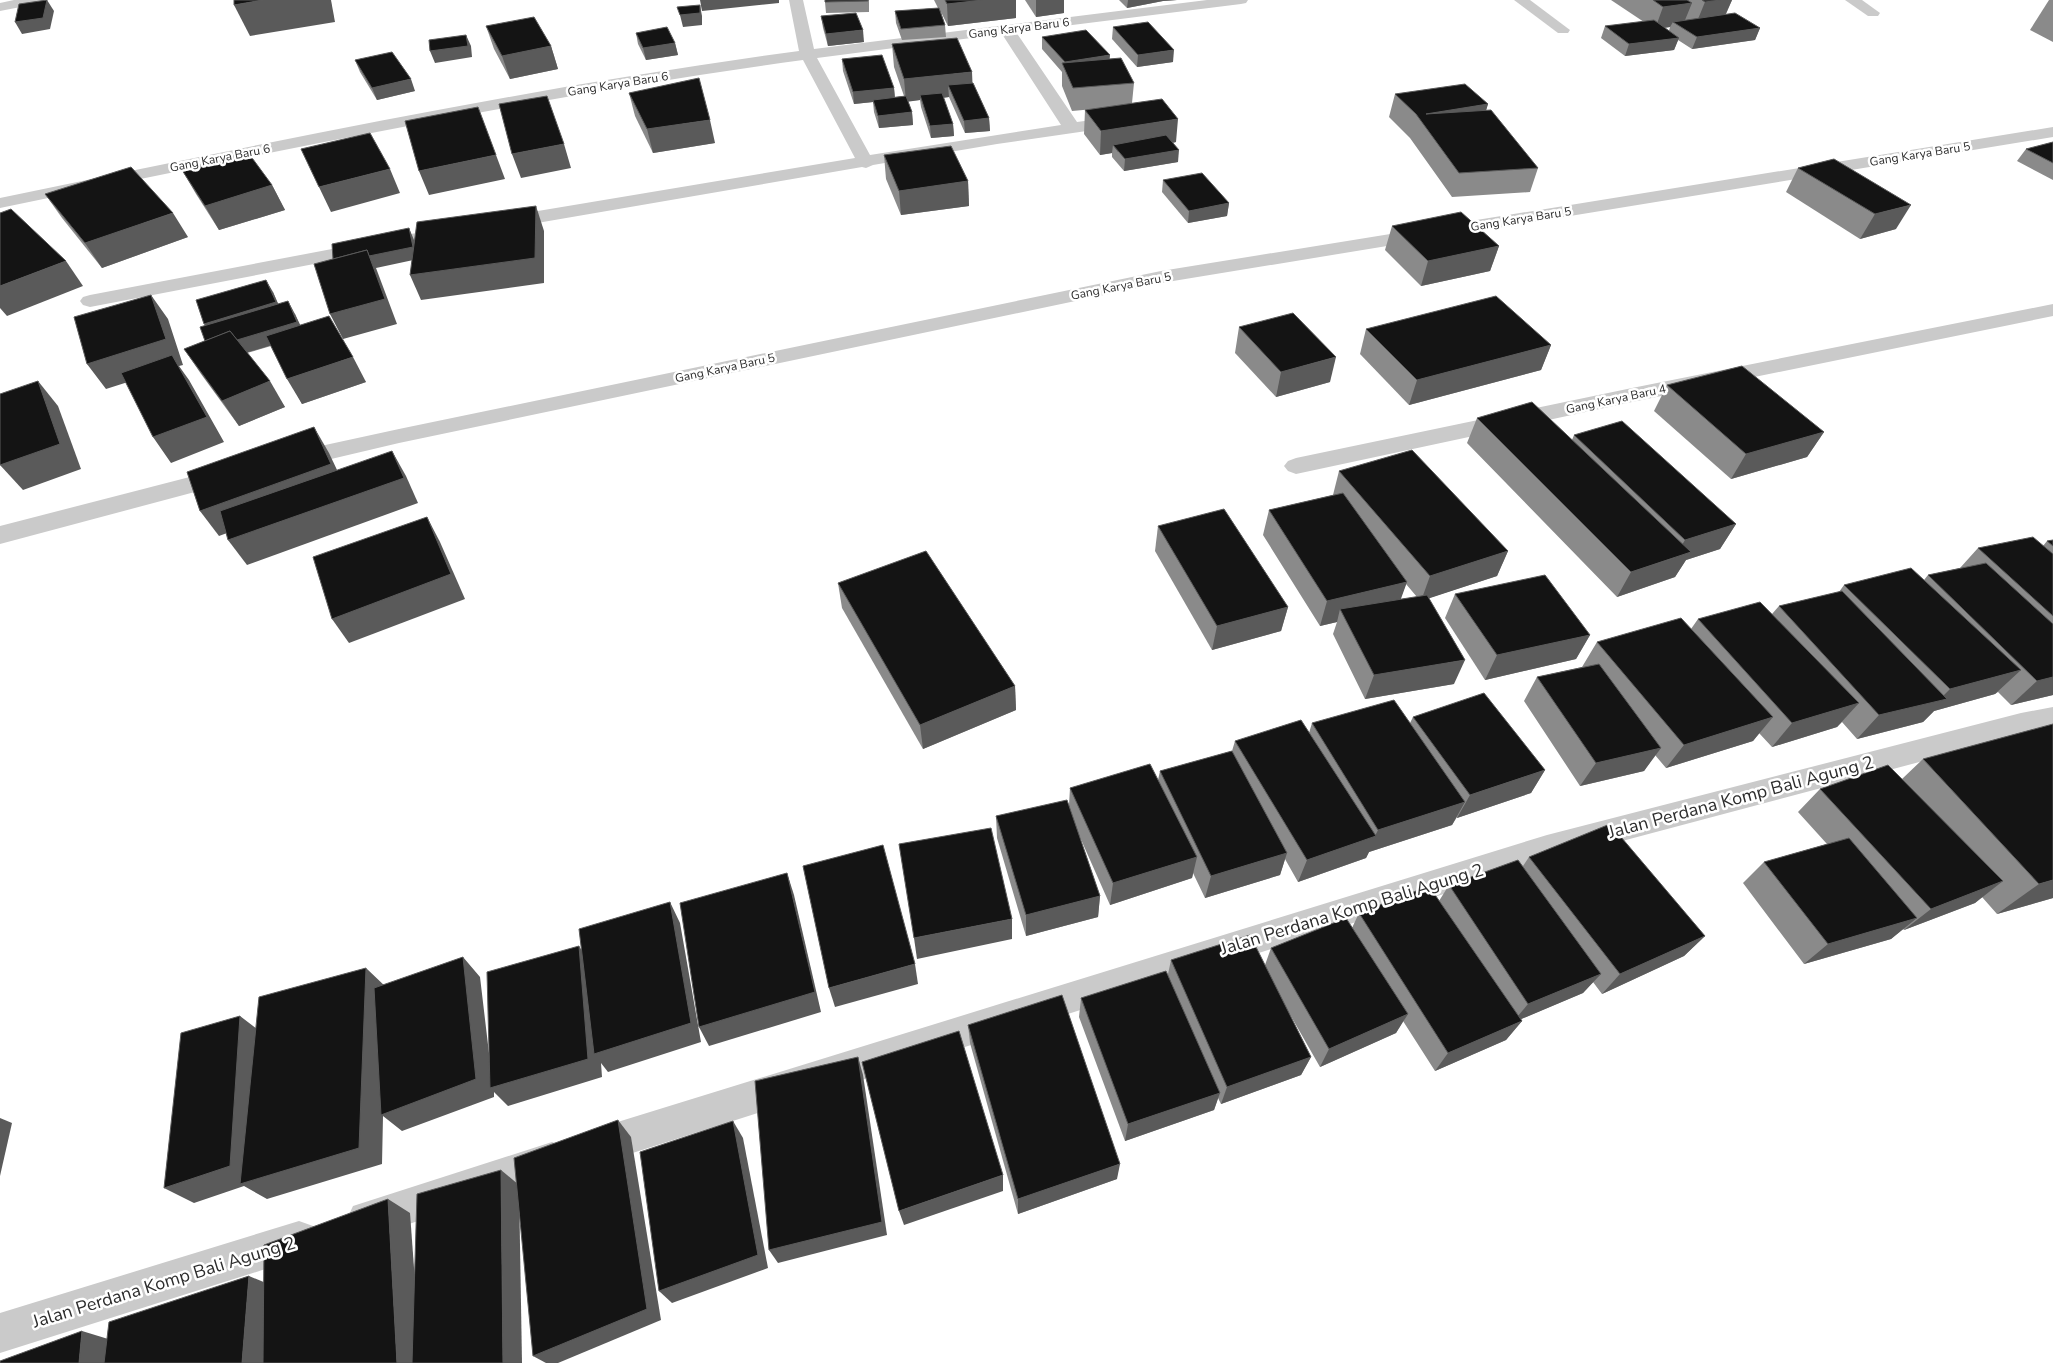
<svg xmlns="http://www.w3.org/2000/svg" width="2053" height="1363" font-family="'Nunito Sans',sans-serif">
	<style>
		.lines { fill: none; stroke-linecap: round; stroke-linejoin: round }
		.lane { fill: #cacaca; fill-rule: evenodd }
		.street { fill: #cacaca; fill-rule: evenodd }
		.wall { fill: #8a8a8a; fill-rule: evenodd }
		.shaded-wall { fill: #5a5a5a }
		.building { fill: #141414; stroke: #5a5a5a }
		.labels { text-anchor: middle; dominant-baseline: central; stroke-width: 5; stroke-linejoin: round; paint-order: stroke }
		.far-street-label { font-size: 12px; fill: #2d2d2d; stroke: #fff }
		.near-street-label { font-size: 18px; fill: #2d2d2d; stroke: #fff }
	</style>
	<rect width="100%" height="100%" fill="#fff"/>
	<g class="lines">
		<polygon class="lane" points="1845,0 1862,0 1880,13 1878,16 1868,16"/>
		<g class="street">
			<polygon points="14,0 43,0 41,3 0,11 0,3"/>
			<path d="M 789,0 L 803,0 L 814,49 L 1207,0 L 1248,0 L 1246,3 L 1241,4 L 1016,32 L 1077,122 L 1121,116 L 1127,117 L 1129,121 L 1127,125 L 1121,126 L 997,144 L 873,165 L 866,168 L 862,167 L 502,229 L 495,227 L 493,223 L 495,219 L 502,217 L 855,158 L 803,60 C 533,97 267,153 0,208 L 0,198 C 266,143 531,87 799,51 ZM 1002,34 L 1061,125 L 870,155 L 817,58 Z"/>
			<polygon points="1514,0 1530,0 1570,30 1568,33 1558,33"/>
			<polygon points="2053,127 2053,137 1161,283 399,443 293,468 285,465 281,460 285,455 293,452 399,429 1161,271"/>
			<polygon points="453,226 460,228 462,232 460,236 90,307 83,305 80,301 83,297 90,295"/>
			<polygon points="2053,304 2053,316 1632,402 1296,474 1288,471 1284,466 1288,461 1296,458 1632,388"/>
			<polygon points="213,471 221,473 225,479 221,485 0,544 0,526"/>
			<polygon points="2053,707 2053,729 2021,735 1547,861 595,1165 582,1160 577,1147 582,1134 595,1129 1547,835 2021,713"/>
			<polygon points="552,1142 565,1147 570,1160 565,1173 366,1238 353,1232 347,1219 353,1206"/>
			<polygon points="299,1221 313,1226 318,1240 313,1254 0,1353 0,1313"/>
		</g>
	</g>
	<g class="wall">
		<polygon points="869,0 869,12 826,13 825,2"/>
		<polygon points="934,0 1016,0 1016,18 948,26 941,12 945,25 946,37 902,40 896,23 895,11 938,8"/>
		<polygon points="1025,0 1064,0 1064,13 1036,17"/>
		<polygon points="1119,0 1177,0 1163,1 1127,8"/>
		<path d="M 1611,0 L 1732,0 L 1726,14 L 1760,28 L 1755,40 L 1692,49 L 1678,40 L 1674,50 L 1625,56 L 1601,38 L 1605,26 L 1644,22 ZM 1670,27 L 1669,31 L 1664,28 Z"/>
		<polygon points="2049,0 2053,0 2053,42 2030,30"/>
		<polygon points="821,16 864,42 828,46 823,28"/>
		<polygon points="486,26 551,46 558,69 510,79 494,49"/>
		<polygon points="1113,27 1173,62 1137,67 1112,39"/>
		<polygon points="636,33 675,43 678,55 646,60 638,44"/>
		<polygon points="1042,37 1109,59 1134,83 1132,103 1176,142 1173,143 1178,162 1124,171 1112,157 1112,153 1100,155 1084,134 1085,110 1094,109 1072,111 1062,86 1062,72 1042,49"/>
		<polygon points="892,44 973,83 989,118 990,131 965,133 949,97 943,98 953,124 954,136 931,138 921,107 920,100 908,101 912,112 913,125 879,128 874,112 873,102 854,104 843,71 842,59 894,88 895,97 904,96 894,67"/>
		<polygon points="355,60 415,91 377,100 360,72"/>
		<polygon points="629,93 715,143 653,153 635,116"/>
		<polygon points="1395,94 1488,104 1486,110 1538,168 1530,192 1452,197 1410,138 1389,117"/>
		<polygon points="2053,142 2053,180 2017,161 2026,149"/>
		<polygon points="884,155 968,181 969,206 901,215 886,179"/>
		<polygon points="1834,159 1896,229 1860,239 1786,192 1798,168"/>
		<polygon points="182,170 272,185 285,210 219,230 196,194"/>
		<polygon points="1163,180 1229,203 1227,216 1188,223 1162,192"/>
		<polygon points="45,194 188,237 102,268 62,218"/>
		<polygon points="1392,226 1499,246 1490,271 1421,286 1385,250"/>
		<polygon points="273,292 278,304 295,314 300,326 366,382 302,404 271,346 247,353 285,407 239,426 201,374 184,349 205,341 206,325"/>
		<polygon points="1239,327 1330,382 1276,397 1235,353"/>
		<polygon points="1366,329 1551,345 1541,370 1409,405 1360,354"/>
		<polygon points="1667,385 1824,432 1807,457 1731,479 1654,411"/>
		<polygon points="1477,418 1572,440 1574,435 1736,524 1720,549 1686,560 1675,577 1617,597 1467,443"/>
		<path d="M 1339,471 L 1508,551 L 1497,576 L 1429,598 L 1454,684 L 1365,699 L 1333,634 L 1337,622 L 1320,626 L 1263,535 L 1269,510 L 1333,495 ZM 1406,584 L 1417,597 L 1400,599 Z"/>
		<polygon points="1158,526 1288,607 1281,631 1212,650 1155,551"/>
		<polygon points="2053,540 2053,695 2011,705 1998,692 1995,694 1934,711 1923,722 1857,739 1842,722 1837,727 1772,747 1759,733 1753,741 1666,768 1655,755 1644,771 1580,786 1524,701 1537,677 1582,667 1597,642 1691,629 1698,619 1772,614 1779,606 1839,592 1844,585 1924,580 1928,575 1960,568 1978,548 2043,546 2047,541"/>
		<polygon points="838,583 1015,686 1016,710 923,749 842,608"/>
		<polygon points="1455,594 1590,635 1576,659 1485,680 1445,618"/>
		<polygon points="1413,717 1545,770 1531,793 1457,818 1457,817 1452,825 1369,852 1366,858 1298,882 1285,859 1280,875 1205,898 1193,873 1192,878 1110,905 1079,835 1100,896 1098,917 1026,936 997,838 996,816 1069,805 1070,788 1158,780 1160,771 1232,751 1235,741 1309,733 1312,723 1410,723"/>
		<polygon points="1923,759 2053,898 1997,914 1982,897 1975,903 1904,930 1903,929 1891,939 1804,964 1743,883 1764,862 1827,844 1798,812 1820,789 1902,779"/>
		<polygon points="1529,857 1705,936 1684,956 1602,994 1593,982 1583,993 1521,1019 1522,1021 1506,1040 1435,1071 1403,1021 1396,1033 1320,1067 1288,1011 1311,1057 1301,1075 1221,1104 1218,1098 1214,1110 1125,1141 1079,1017 1081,998 1168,974 1171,960 1265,965 1271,948 1352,928 1359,913 1439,901 1449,885 1523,866"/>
		<polygon points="968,1025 1117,1179 1018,1214 970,1043"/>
	</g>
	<g class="shaded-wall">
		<polygon points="47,0 54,11 50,29 22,34 15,22"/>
		<polygon points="263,0 331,0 335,22 250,36 234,5"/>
		<polygon points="700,0 779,0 779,3 702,11"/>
		<polygon points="983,0 1016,0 1016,18 948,26 947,4"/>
		<polygon points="1036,0 1064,0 1064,13 1036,17"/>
		<polygon points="1128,0 1177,0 1163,1 1127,8"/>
		<polygon points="1721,0 1732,0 1723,20 1696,24 1705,2"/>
		<polygon points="1692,3 1683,25 1673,22 1670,27 1655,29 1663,7"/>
		<polygon points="700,5 702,16 702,25 683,27 680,15"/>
		<polygon points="1760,28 1755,40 1692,49 1697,37"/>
		<polygon points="863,30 864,42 828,46 826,34"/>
		<polygon points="466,35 471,46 472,57 435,63 430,51"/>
		<polygon points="1679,38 1674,50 1625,56 1629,44"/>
		<polygon points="675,43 678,55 646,60 643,48"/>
		<polygon points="551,46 558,69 510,79 502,56"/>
		<polygon points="1174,50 1173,62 1137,67 1138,55"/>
		<polygon points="1110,55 1109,66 1065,62"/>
		<polygon points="972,72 973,95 948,85 949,97 921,100 920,95 920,100 906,102 904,79"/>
		<polygon points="411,79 415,91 377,100 372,88"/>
		<polygon points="894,88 895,100 873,100 873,102 854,104 853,92"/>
		<polygon points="1488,104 1481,127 1426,114"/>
		<polygon points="912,112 913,125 879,128 878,116"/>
		<polygon points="989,118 990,131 965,133 964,121"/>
		<polygon points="1178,119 1176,142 1118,152 1113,145 1112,153 1100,155 1101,131"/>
		<polygon points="710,120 715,143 653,153 647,129"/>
		<polygon points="953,124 954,136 931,138 930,126"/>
		<polygon points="564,144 571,168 521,178 512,154"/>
		<polygon points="1179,150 1178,162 1124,171 1125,159"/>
		<polygon points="496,155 505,179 429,195 419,171"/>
		<polygon points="390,169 400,193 331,212 319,187"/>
		<polygon points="968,181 969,206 901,215 899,191"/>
		<polygon points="272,185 285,210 219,230 205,206"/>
		<polygon points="1229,203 1227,216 1188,223 1189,211"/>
		<polygon points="1911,205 1896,229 1860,239 1875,214"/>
		<polygon points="536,206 544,231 544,283 421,300 410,275"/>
		<polygon points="173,213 188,237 102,268 85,243"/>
		<polygon points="409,228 414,240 418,259 376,268 397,324 343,339 330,314 369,256"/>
		<polygon points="1499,246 1490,271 1421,286 1428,261"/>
		<polygon points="66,261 83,286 7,316 0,308 0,286"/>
		<polygon points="266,280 273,292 283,315 213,336 204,324"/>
		<polygon points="151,295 168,319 183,365 179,366 189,380 224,442 171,463 153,437 178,366 106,389 87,364"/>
		<polygon points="288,301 295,314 305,335 216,362 208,349"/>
		<polygon points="1551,345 1541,370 1409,405 1417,380"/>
		<polygon points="353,357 366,382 302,404 287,379"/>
		<polygon points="1336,357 1330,382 1276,397 1281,372"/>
		<polygon points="38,381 58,406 81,469 23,490 0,465"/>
		<polygon points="270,381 285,407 239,426 222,401"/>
		<polygon points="314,427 329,453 346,489 219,536 200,511"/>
		<polygon points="1824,432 1807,457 1731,479 1746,454"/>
		<polygon points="392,451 406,476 418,503 247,565 228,540"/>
		<polygon points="427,517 440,542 465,599 349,643 332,619"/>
		<polygon points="1736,524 1720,549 1686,560 1675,577 1617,597 1631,572 1674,558 1685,540"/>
		<polygon points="1508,551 1497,576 1421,601 1430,576"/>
		<polygon points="1407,582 1398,607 1340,609 1337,622 1320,626 1327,601"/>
		<polygon points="1288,607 1281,631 1212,650 1217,626"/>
		<polygon points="1590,635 1576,659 1485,680 1497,655"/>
		<polygon points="1465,660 1454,684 1365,699 1374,675"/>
		<polygon points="2021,670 1995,694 1934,711 1923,722 1857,739 1879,715 1939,700 1950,689"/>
		<polygon points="2053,677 2053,695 2011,705 2037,681"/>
		<polygon points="1015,686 1016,710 923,749 920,725"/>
		<polygon points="1859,703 1837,727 1772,747 1792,723"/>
		<polygon points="1773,717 1753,741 1666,768 1684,745"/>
		<polygon points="1661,748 1644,771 1580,786 1596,763"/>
		<polygon points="1545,770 1531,793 1457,818 1470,795"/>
		<polygon points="1465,802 1452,825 1369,852 1366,858 1298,882 1307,860 1375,836 1378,830"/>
		<polygon points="1287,853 1280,875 1205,898 1211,876"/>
		<polygon points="1197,857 1192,878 1110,905 1113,883"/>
		<polygon points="787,873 794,895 821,1012 709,1046 699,1027"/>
		<polygon points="2053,880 2053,898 1997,914 2039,884"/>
		<polygon points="2003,881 1975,903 1904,930 1931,909"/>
		<polygon points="1100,896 1098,917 1026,936 1026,915"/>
		<polygon points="670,902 680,923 701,1042 608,1072 601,1063 602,1077 508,1106 494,1092 494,1097 402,1131 383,1116 382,1164 267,1199 244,1186 194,1203 164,1188 240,1016 265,1035 366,968 387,988 463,957 480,977 493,1087 579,946 592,966"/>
		<polygon points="1917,918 1891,939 1804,964 1828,944"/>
		<polygon points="1012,919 1012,939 917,959 914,938"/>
		<polygon points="1705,936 1684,956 1602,994 1620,974"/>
		<polygon points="915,964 918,984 835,1007 829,988"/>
		<polygon points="1601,974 1583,993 1512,1023 1528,1004"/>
		<polygon points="1408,1014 1396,1033 1320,1067 1329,1049"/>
		<polygon points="1522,1021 1506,1040 1435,1071 1448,1053"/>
		<polygon points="858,1057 863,1075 887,1235 778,1263 769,1250"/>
		<polygon points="1311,1057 1301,1075 1221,1104 1227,1087"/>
		<polygon points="1220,1093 1214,1110 1125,1141 1128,1124"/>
		<polygon points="0,1118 12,1123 0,1176"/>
		<polygon points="618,1120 631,1137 661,1320 558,1363 546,1363 533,1356"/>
		<polygon points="733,1121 743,1138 768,1268 672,1303 659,1291"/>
		<polygon points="1120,1164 1117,1179 1018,1214 1018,1199"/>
		<polygon points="501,1170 519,1185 522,1363 503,1363"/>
		<polygon points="1003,1175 1003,1191 904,1225 899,1211"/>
		<polygon points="388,1199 410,1213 421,1363 397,1363"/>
		<polygon points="249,1276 278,1288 272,1363 242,1363"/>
		<polygon points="82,1331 118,1342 115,1363 79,1363"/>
	</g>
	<g class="building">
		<polygon points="47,0 43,18 15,22 19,4"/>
		<polygon points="234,0 263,0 234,5"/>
		<polygon points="825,0 868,0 868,1 825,2"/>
		<polygon points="945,0 983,0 947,4"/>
		<polygon points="1653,0 1687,0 1692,3 1663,7"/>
		<polygon points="1702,0 1721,0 1705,2"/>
		<polygon points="700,5 700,13 680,15 677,7"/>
		<polygon points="939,8 945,25 901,29 895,11"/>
		<polygon points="856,13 863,30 826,34 821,16"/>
		<polygon points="1735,13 1760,28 1697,37 1673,22"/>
		<polygon points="534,17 551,46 502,56 486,26"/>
		<polygon points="1654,20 1679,38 1629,44 1605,26"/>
		<polygon points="1148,22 1174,50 1138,55 1113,27"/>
		<polygon points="667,27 675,43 643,48 636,33"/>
		<polygon points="1086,30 1110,55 1065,62 1042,37"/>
		<polygon points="466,35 468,46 430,51 429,40"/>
		<polygon points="957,38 972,72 904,79 892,44"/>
		<polygon points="392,52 411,79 372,88 355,60"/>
		<polygon points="882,55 894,88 853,92 842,59"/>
		<polygon points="1121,58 1134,83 1073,88 1062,63"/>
		<polygon points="699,78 710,120 647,129 629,93"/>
		<polygon points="973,83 989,118 964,121 948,85"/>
		<polygon points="1465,84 1488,104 1426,114 1491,110 1538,168 1459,173 1416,114 1395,94"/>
		<polygon points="942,93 953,124 930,126 920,95"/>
		<polygon points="547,96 564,144 512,154 499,104"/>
		<polygon points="906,96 912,112 878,116 873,100"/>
		<polygon points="1162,99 1178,119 1101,131 1085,110"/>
		<polygon points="478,107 496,155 419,171 405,121"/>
		<polygon points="370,133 390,169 319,187 301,149"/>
		<polygon points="1166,135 1179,150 1125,159 1113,145"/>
		<polygon points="2053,142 2053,163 2026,149"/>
		<polygon points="951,146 968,181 899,191 884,155"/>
		<polygon points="247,151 272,185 205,206 182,170"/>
		<polygon points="1834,159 1911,205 1875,214 1798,168"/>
		<polygon points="131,167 173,213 85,243 45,194"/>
		<polygon points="1202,173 1229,203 1189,211 1163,180"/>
		<polygon points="536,206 535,258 410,275 417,222"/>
		<polygon points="11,209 66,261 0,286 0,213"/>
		<polygon points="1461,212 1499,246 1428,261 1392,226"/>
		<polygon points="409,228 413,247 369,256 367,250 333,259 332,244"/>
		<polygon points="367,250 385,299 330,314 314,264"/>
		<polygon points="266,280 276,302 204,324 196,300"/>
		<polygon points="151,295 166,339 87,364 74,317"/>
		<polygon points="1496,296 1551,345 1417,380 1366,329"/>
		<polygon points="288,301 297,322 237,340 230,331 205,341 200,327"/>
		<polygon points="1293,313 1336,357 1281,372 1239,327"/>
		<polygon points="329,316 353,357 287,379 266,336"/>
		<polygon points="230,331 270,381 222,401 184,349"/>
		<polygon points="172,355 207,417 153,437 121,373"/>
		<polygon points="1742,366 1824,432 1746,454 1667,385"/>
		<polygon points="38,381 60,444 0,465 0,394"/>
		<polygon points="1532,402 1691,552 1631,572 1477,418"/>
		<polygon points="1622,421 1736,524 1685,540 1574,435"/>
		<polygon points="314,427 331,464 200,511 187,472"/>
		<polygon points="1412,450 1508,551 1430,576 1339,471"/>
		<polygon points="392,451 404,478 228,540 220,511"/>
		<polygon points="1343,493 1407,582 1327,601 1269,510"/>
		<polygon points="1224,509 1288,607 1217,626 1158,526"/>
		<polygon points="427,517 451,574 332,619 313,557"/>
		<polygon points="2033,537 2053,554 2053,616 1978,548"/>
		<polygon points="2053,540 2053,546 2047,541"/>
		<polygon points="926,551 1015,686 920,725 838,583"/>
		<polygon points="1986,563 2053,624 2053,677 2037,681 1928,575"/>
		<polygon points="1911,568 2021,670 1950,689 1844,585"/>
		<polygon points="1545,575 1590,635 1497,655 1455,594"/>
		<polygon points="1842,591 1947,699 1879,715 1779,606"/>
		<polygon points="1427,595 1465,660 1374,675 1340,609"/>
		<polygon points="1760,602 1859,703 1792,723 1698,619"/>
		<polygon points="1681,618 1773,717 1684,745 1597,642"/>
		<polygon points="1599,664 1661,748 1596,763 1537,677"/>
		<polygon points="1484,693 1545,770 1470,795 1413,717"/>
		<polygon points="1394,700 1465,802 1378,830 1312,723"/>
		<polygon points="1301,720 1376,836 1307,860 1235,741"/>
		<polygon points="2053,724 2053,880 2039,884 1923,759"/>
		<polygon points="1232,751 1287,853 1211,876 1160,771"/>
		<polygon points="1150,764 1197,857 1113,883 1070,788"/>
		<polygon points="1888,765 2003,881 1931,909 1820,789"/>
		<polygon points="1067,800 1100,896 1026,915 996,816"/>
		<polygon points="1610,824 1705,936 1620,974 1529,857"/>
		<polygon points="991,828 1012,919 914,938 899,844"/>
		<polygon points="1849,838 1917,918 1828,944 1764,862"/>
		<polygon points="883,845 915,964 829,988 803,866"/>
		<polygon points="1518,860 1601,974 1528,1004 1449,885"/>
		<polygon points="787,873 815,992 699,1027 680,903"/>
		<polygon points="1429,886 1522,1021 1448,1053 1359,913"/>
		<polygon points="670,902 691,1023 594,1054 579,929"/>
		<polygon points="1346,918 1408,1014 1329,1049 1271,948"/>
		<polygon points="1250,935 1311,1057 1227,1087 1171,960"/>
		<polygon points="579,946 588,1059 490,1088 487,972"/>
		<polygon points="463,957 476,1079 381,1115 374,988"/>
		<polygon points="366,968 359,1148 240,1184 259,997"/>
		<polygon points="1166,971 1220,1093 1128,1124 1081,998"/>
		<polygon points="1062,995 1120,1164 1018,1199 968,1025"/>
		<polygon points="240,1016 230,1166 164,1188 181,1033"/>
		<polygon points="959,1031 1003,1175 899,1211 862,1062"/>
		<polygon points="858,1057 882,1222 769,1250 755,1081"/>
		<polygon points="618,1120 647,1309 533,1356 514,1158"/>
		<polygon points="733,1121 758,1255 659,1291 640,1152"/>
		<polygon points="501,1170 503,1363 412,1363 417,1194"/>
		<polygon points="388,1199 397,1363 263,1363 264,1245"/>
		<polygon points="249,1276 242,1363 104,1363 109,1322"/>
		<polygon points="82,1331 79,1363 0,1363 0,1361"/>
	</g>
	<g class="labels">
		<g class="far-street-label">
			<text transform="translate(1019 28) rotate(-7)">Gang Karya Baru 6</text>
			<text transform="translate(618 84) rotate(-9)">Gang Karya Baru 6</text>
			<text transform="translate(1920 154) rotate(-9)">Gang Karya Baru 5</text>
			<text transform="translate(220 158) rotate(-11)">Gang Karya Baru 6</text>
			<text transform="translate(1521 219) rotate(-9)">Gang Karya Baru 5</text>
			<text transform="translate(1121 286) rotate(-11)">Gang Karya Baru 5</text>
			<text transform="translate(725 368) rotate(-12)">Gang Karya Baru 5</text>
			<text transform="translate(1616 399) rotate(-12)">Gang Karya Baru 4</text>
		</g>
		<g class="near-street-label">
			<text transform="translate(1741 797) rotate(-15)">Jalan Perdana Komp Bali Agung 2</text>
			<text transform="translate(1352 909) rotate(-17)">Jalan Perdana Komp Bali Agung 2</text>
			<text transform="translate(164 1282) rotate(-17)">Jalan Perdana Komp Bali Agung 2</text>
		</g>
	</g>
</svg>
